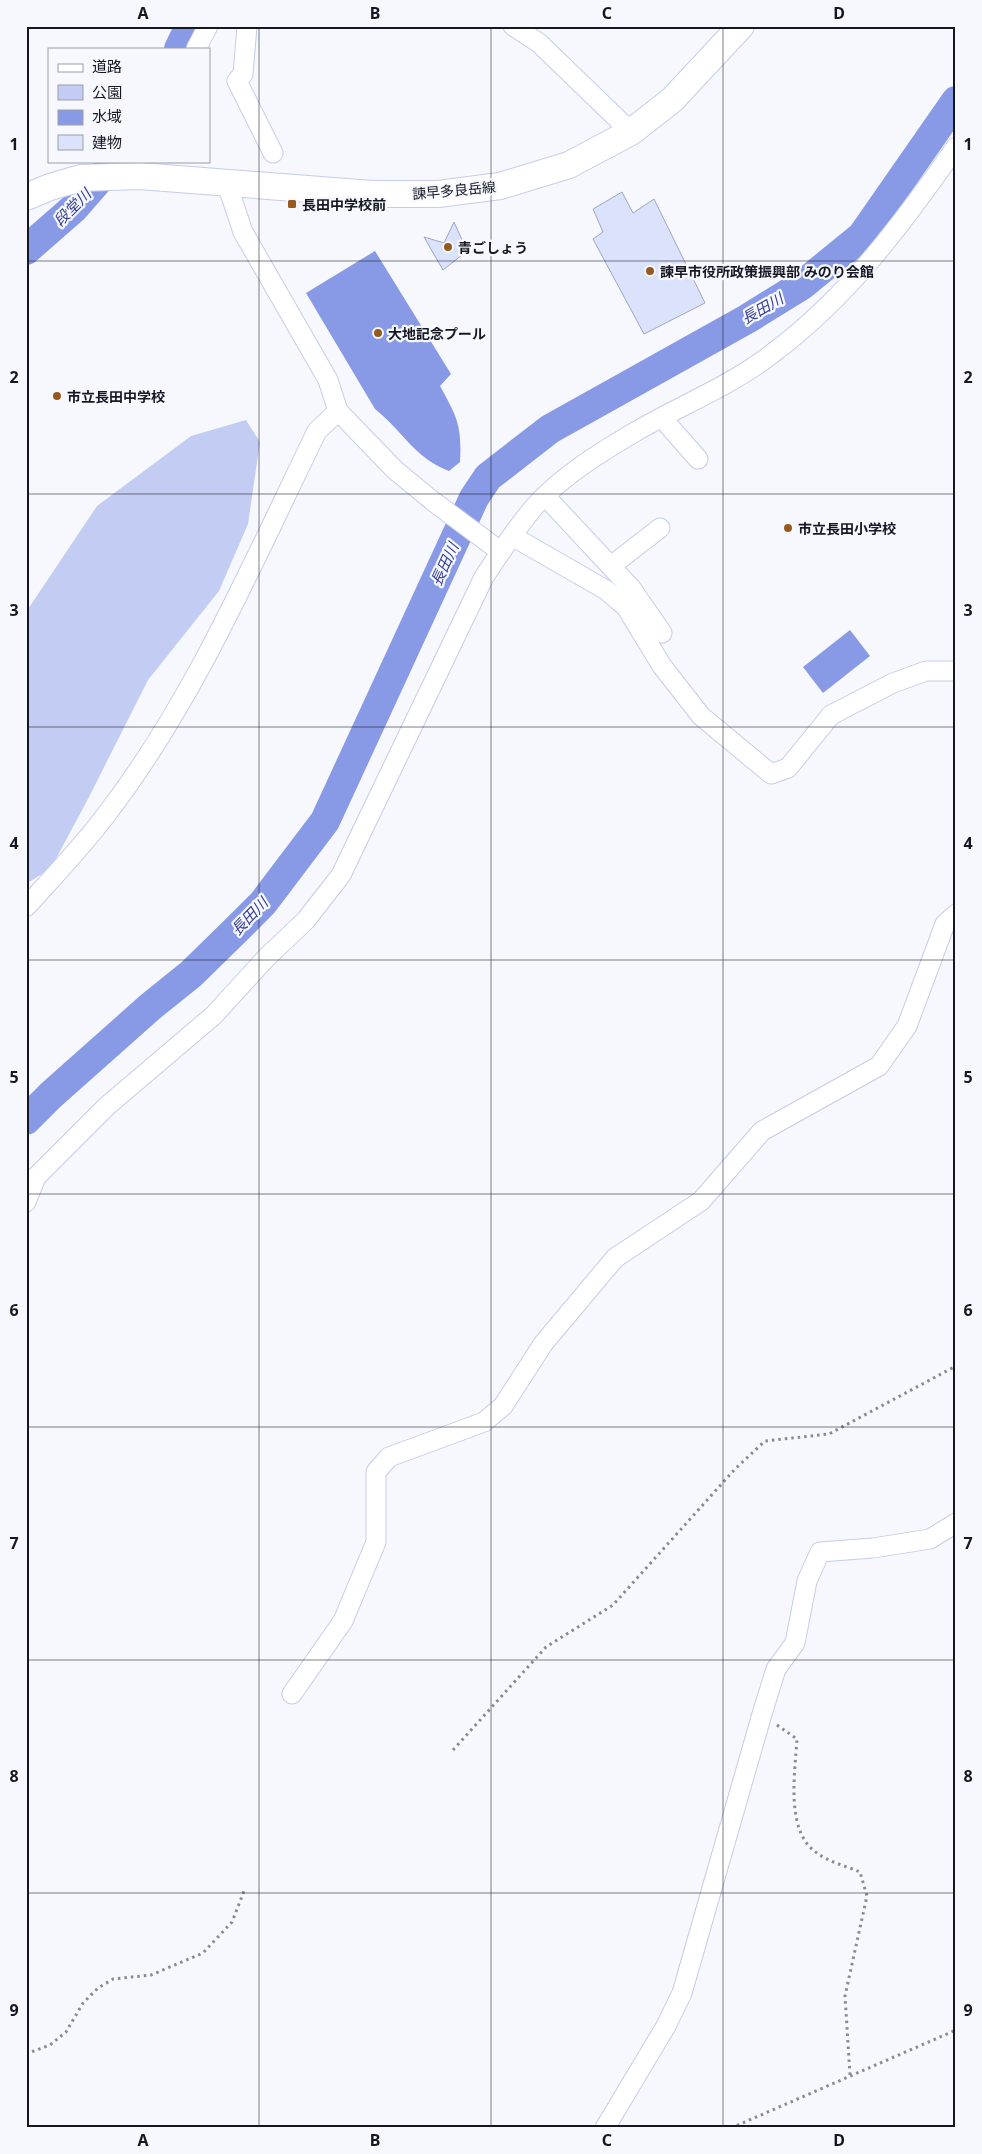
<svg xmlns="http://www.w3.org/2000/svg" width="982" height="2154" font-family="'Noto Sans','Noto Sans JP',sans-serif">
	<style>
		.green { fill: #c3cdf4 }
		.water { fill: #8899e5 }
		.lines { fill: none; stroke-linecap: round; stroke-linejoin: round }
		.river { stroke: #8899e5; stroke-width: 30 }
		.building { fill: #dbe2fb; stroke: #9ea6c4 }
		.minor-casing { stroke: #c4ccec; stroke-width: 21 }
		.secondary-casing { stroke: #c4ccec; stroke-width: 28 }
		.path { stroke: #888b93; stroke-width: 3; stroke-dasharray: 2.5 4; stroke-linecap: butt }
		.minor { stroke: #fff; stroke-width: 19 }
		.secondary { stroke: #fff; stroke-width: 26 }
		.grid { fill: none; stroke: #151823; stroke-width: 1; stroke-opacity: 0.55 }
		.poi-dot { fill: #975a1d; stroke: #f6f8fe; stroke-width: 2 }
		.labels { text-anchor: middle; dominant-baseline: central; stroke-width: 4.5; stroke-linejoin: round; paint-order: stroke }
		.street-label { font-size: 14px; fill: #151823; stroke: #f6f8fe }
		.poi-label { font-size: 14px; font-weight: bold; fill: #151823; stroke: #f6f8fe; text-anchor: start }
		.water-label { font-size: 15px; font-style: italic; fill: #333c94; stroke: #f6f8fe }
		.neatline { fill: none; stroke: #151823; stroke-width: 2 }
		.grid-label { font-size: 16px; text-anchor: middle; font-weight: bold; fill: #151823 }
	</style>
	<rect width="100%" height="100%" fill="#f6f8fe"/>
	<polygon class="green" points="246,420 260,442 248,524 219,591 148,680 89,797 51,868 26,884 26,612 97,506 191,436"/>
	<g class="water">
		<path d="M 375,251 L 451,374 L 440,386 C 457,417 462,425 460,462 L 449,471 C 413,457 403,431 375,409 L 306,293 Z"/>
		<polygon points="850,630 870,656 823,693 803,667"/>
	</g>
	<g class="lines">
		<g class="river">
			<polyline points="179,49 190,26"/>
			<polyline points="26,250 74,208 115,161"/>
			<polyline points="26,1120 51,1095 150,1007 191,974 236,930 263,903 325,821 474,498 488,477 550,429 747,319 802,285 862,236 956,101"/>
		</g>
	</g>
	<g class="building">
		<polygon points="622,192 633,213 654,199 705,303 644,334 593,239 603,232 593,209"/>
		<polygon points="454,222 467,251 443,270 424,237 444,243"/>
	</g>
	<g class="lines">
		<defs>
			<g id="minor">
				<polyline points="247,26 243,74 237,81 273,153"/>
				<polyline points="513,26 539,43 631,132"/>
				<polyline points="196,49 208,26"/>
				<polyline points="227,184 243,232 328,380 338,411 395,470 434,502 500,551"/>
				<polyline points="662,418 698,459"/>
				<polyline points="546,497 631,588 662,633"/>
				<polyline points="512,536 606,590 626,607 662,666 701,716 771,774 788,768 831,715 893,683 926,671 956,671"/>
				<polyline points="611,566 660,528"/>
				<path d="M 26,907 C 53,877 82,847 106,815 C 195,699 253,562 317,431 L 338,411"/>
				<path d="M 26,1202 L 36,1177 L 107,1106 L 214,1015 L 266,958 L 306,920 L 341,875 L 484,577 C 500,553 516,528 535,506 C 562,476 601,452 635,432 C 681,405 731,386 773,353 C 849,296 902,224 956,147"/>
				<polyline points="292,1694 343,1621 376,1542 376,1472 389,1457 484,1422 503,1406 543,1344 615,1258 701,1201 762,1131 879,1066 907,1026 945,924 956,914"/>
				<polyline points="605,2128 666,2026 682,1993 762,1714 776,1669 795,1643 807,1581 820,1552 873,1548 930,1539 956,1523"/>
			</g>
			<polyline id="secondary" points="26,197 50,187 81,178 139,176 372,194 438,194 500,186 569,165 631,132 672,100 741,26"/>
		</defs>
		<use href="#minor" class="minor-casing"/>
		<use href="#secondary" class="secondary-casing"/>
		<g class="path">
			<path d="M 777,1725 L 797,1739 C 795,1773 785,1832 817,1853 C 829,1862 846,1866 860,1872 L 867,1896 L 845,1996 L 850,2075"/>
			<polyline points="453,1750 546,1647 613,1605 735,1469 765,1441 829,1434 956,1366"/>
			<polyline points="26,2054 50,2045 66,2032 83,2003 98,1988 113,1979 151,1975 203,1953 232,1922 244,1891"/>
			<polyline points="731,2128 956,2030"/>
		</g>
		<use href="#minor" class="minor"/>
		<use href="#secondary" class="secondary"/>
	</g>
	<path class="grid" d="M 259,26 L 259,2128M 491,26 L 491,2128M 723,26 L 723,2128M 26,261 L 956,261M 26,494 L 956,494M 26,727 L 956,727M 26,960 L 956,960M 26,1194 L 956,1194M 26,1427 L 956,1427M 26,1660 L 956,1660M 26,1893 L 956,1893"/>
	<g class="poi-dot">
		<rect x="287" y="199" width="10" height="10" rx="2.5"/>
		<circle cx="448" cy="247" r="5"/>
		<circle cx="650" cy="271" r="5"/>
		<circle cx="378" cy="333" r="5"/>
		<circle cx="57" cy="396" r="5"/>
		<circle cx="788" cy="528" r="5"/>
	</g>
	<g class="labels">
		<g class="street-label">
			<text transform="translate(454 190) rotate(-5)">諫早多良岳線</text>
		</g>
		<g class="poi-label">
			<text x="302" y="204">長田中学校前</text>
			<text x="458" y="247">青ごしょう</text>
			<text x="660" y="271">諫早市役所政策振興部 みのり会館</text>
			<text x="388" y="333">大地記念プール</text>
			<text x="67" y="396">市立長田中学校</text>
			<text x="798" y="528">市立長田小学校</text>
		</g>
		<g class="water-label">
			<text transform="translate(72 207) rotate(-45)">段堂川</text>
			<text transform="translate(762 308) rotate(-30)">長田川</text>
			<text transform="translate(444 564) rotate(-65)">長田川</text>
			<text transform="translate(249 916) rotate(-46)">長田川</text>
		</g>
	</g>
	<rect width="982" height="2154" fill="none" stroke="#f6f8fe" stroke-width="55"/>
	<rect x="48" y="48" width="162" height="115" fill="#f6f8fe" stroke="#9c9ea6"/>
	<rect x="58" y="64" width="25" height="8" fill="#ffffff" stroke="#9c9ea6"/>
	<text x="92" y="72" font-size="15" fill="#151823">道路</text>
	<rect x="58" y="85" width="25" height="15" fill="#c3cdf4" stroke="#9c9ea6"/>
	<text x="92" y="98" font-size="15" fill="#151823">公園</text>
	<rect x="58" y="110" width="25" height="15" fill="#8899e5" stroke="#9c9ea6"/>
	<text x="92" y="122" font-size="15" fill="#151823">水域</text>
	<rect x="58" y="135" width="25" height="15" fill="#dbe2fb" stroke="#9c9ea6"/>
	<text x="92" y="148" font-size="15" fill="#151823">建物</text>
	<rect x="28" y="28" width="926" height="2098" class="neatline"/>
	<g class="grid-label">
		<text x="143" y="19">A</text>
		<text x="375" y="19">B</text>
		<text x="607" y="19">C</text>
		<text x="839" y="19">D</text>
		<text x="14" y="150">1</text>
		<text x="968" y="150">1</text>
		<text x="14" y="383">2</text>
		<text x="968" y="383">2</text>
		<text x="14" y="616">3</text>
		<text x="968" y="616">3</text>
		<text x="14" y="849">4</text>
		<text x="968" y="849">4</text>
		<text x="14" y="1083">5</text>
		<text x="968" y="1083">5</text>
		<text x="14" y="1316">6</text>
		<text x="968" y="1316">6</text>
		<text x="14" y="1549">7</text>
		<text x="968" y="1549">7</text>
		<text x="14" y="1782">8</text>
		<text x="968" y="1782">8</text>
		<text x="14" y="2016">9</text>
		<text x="968" y="2016">9</text>
		<text x="143" y="2146">A</text>
		<text x="375" y="2146">B</text>
		<text x="607" y="2146">C</text>
		<text x="839" y="2146">D</text>
	</g>
</svg>
